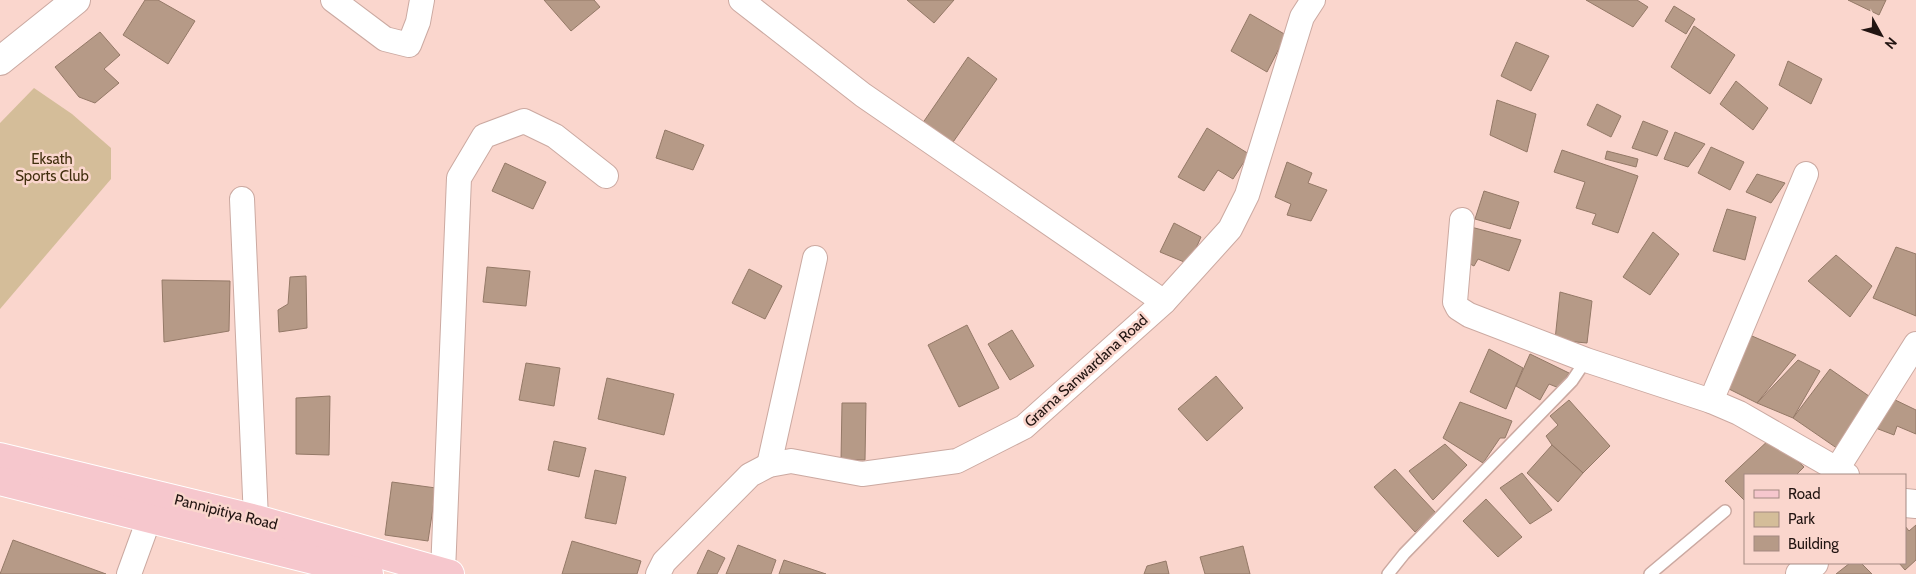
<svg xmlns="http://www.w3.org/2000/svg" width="1916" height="574" font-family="Cabin,sans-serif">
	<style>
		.green { fill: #d4bd99 }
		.building { fill: #b69a87; stroke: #947967 }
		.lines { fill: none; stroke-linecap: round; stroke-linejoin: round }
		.service-casing { stroke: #cba9a1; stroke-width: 14 }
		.minor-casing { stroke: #cba9a1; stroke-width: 26 }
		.tertiary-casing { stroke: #cba9a1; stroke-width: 30 }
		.primary-casing { stroke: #fff; stroke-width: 30 }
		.service { stroke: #fff; stroke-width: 11 }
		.minor { stroke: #fff; stroke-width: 24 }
		.tertiary { stroke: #fff; stroke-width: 28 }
		.primary { stroke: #f6c7cd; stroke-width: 28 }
		.labels { text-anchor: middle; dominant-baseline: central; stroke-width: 5; stroke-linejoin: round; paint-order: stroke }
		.park-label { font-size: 15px; fill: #422f0e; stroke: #fad6cd }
		.street-label { font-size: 15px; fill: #221512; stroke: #fad6cd }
	</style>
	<rect width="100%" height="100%" fill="#fad6cd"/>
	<polygon class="green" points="34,88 72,114 111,148 111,179 0,309 0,123"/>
	<g class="building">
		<polygon points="145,0 158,0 195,21 168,64 123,35"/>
		<polygon points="544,0 594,0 600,7 571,31"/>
		<polygon points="907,0 954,0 934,23"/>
		<polygon points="1586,0 1637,0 1648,7 1633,27"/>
		<polygon points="1848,0 1886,0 1879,15"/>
		<polygon points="1674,6 1695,19 1686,34 1665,21"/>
		<polygon points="1250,14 1286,35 1267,72 1231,51"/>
		<polygon points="1694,26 1735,55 1710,94 1671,67"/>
		<polygon points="100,32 120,55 104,69 119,83 95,103 79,97 55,67"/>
		<polygon points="1516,42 1549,56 1531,91 1501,76"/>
		<polygon points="968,57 997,79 951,145 922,124"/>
		<polygon points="1788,61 1822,79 1811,104 1779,85"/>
		<polygon points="1736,81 1768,108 1753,130 1720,104"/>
		<polygon points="1497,100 1536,114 1527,152 1490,135"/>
		<polygon points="1597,104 1621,116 1611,137 1587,125"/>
		<polygon points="1643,121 1668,131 1657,156 1632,148"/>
		<polygon points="1207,128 1249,154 1233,179 1218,170 1204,191 1178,177"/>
		<polygon points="665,130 704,145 693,170 656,158"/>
		<polygon points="1675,132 1705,144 1688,167 1664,159"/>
		<polygon points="1711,147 1744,162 1730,190 1698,173"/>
		<polygon points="1562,150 1638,176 1618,233 1592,224 1596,214 1576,208 1585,182 1554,172"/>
		<polygon points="1607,151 1638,159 1636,167 1605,159"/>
		<polygon points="1287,162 1312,173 1308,183 1327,190 1311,221 1287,215 1291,204 1275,197"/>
		<polygon points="505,163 546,182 533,209 492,191"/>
		<polygon points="1757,174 1785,183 1771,203 1746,192"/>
		<polygon points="1484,191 1519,202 1510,229 1475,219"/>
		<polygon points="1727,209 1756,217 1745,260 1713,251"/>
		<polygon points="1174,223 1201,237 1189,264 1160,252"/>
		<polygon points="1467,226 1521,240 1509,271 1478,259 1474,266 1466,262"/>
		<polygon points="1653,232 1679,254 1650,295 1623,277"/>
		<polygon points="1896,247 1916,254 1916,316 1873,298"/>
		<polygon points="1836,255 1872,286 1850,317 1808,281"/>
		<polygon points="487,267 530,271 526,306 483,302"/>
		<polygon points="749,269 782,286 765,319 732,303"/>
		<polygon points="306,276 307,328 279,332 278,310 288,304 290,277"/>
		<polygon points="162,280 230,281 229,331 164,342"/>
		<polygon points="1560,292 1592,301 1587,343 1555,340"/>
		<polygon points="967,325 999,388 959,407 928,345"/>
		<polygon points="1012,330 1034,366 1010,380 988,344"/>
		<polygon points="1752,336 1796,355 1757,403 1723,386"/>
		<polygon points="1489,349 1523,368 1506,409 1470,392"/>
		<polygon points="1530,354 1569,373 1559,388 1549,384 1540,400 1516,386"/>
		<polygon points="1798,360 1820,371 1793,418 1757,403"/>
		<polygon points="526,363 560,368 554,406 519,400"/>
		<polygon points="1830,369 1876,401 1841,451 1793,418"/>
		<polygon points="1216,376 1243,408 1207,441 1178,409"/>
		<polygon points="607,378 674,394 664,435 598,419"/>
		<polygon points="330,396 329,455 296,454 296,398"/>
		<polygon points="1889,397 1916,410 1916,434 1897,426 1894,435 1873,427"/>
		<polygon points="1569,400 1610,446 1583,473 1552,445 1546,436 1558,425 1550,416"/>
		<polygon points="1460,402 1512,421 1505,438 1500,438 1483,463 1443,438"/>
		<polygon points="842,403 866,403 865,460 841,460"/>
		<polygon points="1772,437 1804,467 1796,475 1745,475 1745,501 1725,481"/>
		<polygon points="554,441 586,448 579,477 548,470"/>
		<polygon points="1445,444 1467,465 1433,500 1409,471"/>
		<polygon points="1552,445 1583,473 1558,502 1527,473"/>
		<polygon points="1395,469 1436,513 1415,532 1374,487"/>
		<polygon points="595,470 626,477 616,524 585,518"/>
		<polygon points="1522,473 1552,510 1530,524 1500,488"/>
		<polygon points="392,482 436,488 428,541 385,535"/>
		<polygon points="1486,499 1522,537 1498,557 1463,521"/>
		<polygon points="1916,525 1916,560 1905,570 1899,563 1905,563 1905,526 1909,531"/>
		<polygon points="13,540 106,574 0,574"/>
		<polygon points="572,541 641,561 637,574 562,574"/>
		<polygon points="738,545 776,560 771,574 726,574"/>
		<polygon points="1243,546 1250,574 1205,574 1200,557"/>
		<polygon points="708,550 725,558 717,574 697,574"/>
		<polygon points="784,560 826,574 779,574"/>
		<polygon points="1166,561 1169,574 1144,574 1147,566"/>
		<polygon points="1850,563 1861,563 1872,574 1836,574"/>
	</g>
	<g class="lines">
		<defs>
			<g id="service">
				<polyline points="1388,574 1404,554 1572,381 1586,360"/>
				<polyline points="1650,574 1725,511"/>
			</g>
			<g id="minor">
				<polyline points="333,0 385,39 409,45 418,22 422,0"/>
				<polyline points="741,0 863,95 1164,302"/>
				<polyline points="242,199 256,519"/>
				<polyline points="1462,220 1455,302 1458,308 1469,315 1586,360 1711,401 1739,413 1847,475"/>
				<polyline points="1711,401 1806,174"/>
				<polyline points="769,465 815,258"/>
				<polyline points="1837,469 1916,344"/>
				<polyline points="443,572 459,178 484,136 524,121 555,136 606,176"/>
				<polyline points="129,574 149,519"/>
				<polyline points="658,574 664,562 750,475 769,465 791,461 862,474 957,461 1024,427 1164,302 1230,229 1247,195 1302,17 1313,0"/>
			</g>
			<g id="tertiary">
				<polyline points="0,61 76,0"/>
				<polyline points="1905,503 1916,504"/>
				<polyline points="1800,574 1814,563"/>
			</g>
			<g id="primary">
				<polyline points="0,457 256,519 450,574"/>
				<polyline points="0,481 369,574"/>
			</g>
		</defs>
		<use href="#service" class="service-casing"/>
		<use href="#minor" class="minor-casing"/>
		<use href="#tertiary" class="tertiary-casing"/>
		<use href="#primary" class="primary-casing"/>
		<use href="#service" class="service"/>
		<use href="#minor" class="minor"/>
		<use href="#tertiary" class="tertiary"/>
		<use href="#primary" class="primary"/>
	</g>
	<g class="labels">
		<g class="park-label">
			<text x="52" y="159">Eksath<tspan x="52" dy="17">Sports Club</tspan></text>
		</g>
		<g class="street-label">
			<text transform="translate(1086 371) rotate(-42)">Grama Sanwardana Road</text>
			<text transform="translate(226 512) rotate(14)">Pannipitiya Road</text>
		</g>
	</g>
	<rect x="1744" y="474" width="162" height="90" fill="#fad6cd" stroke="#a48982"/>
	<rect x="1754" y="490" width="25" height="8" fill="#f6c7cd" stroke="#a48982"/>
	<text x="1788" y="499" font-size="15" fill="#221512">Road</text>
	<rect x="1754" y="512" width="25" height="15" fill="#d4bd99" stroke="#a48982"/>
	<text x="1788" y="524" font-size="15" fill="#221512">Park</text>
	<rect x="1754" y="536" width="25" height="15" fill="#b69a87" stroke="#a48982"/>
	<text x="1788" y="549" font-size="15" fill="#221512">Building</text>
	<g transform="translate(1881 35) rotate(130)" stroke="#fad6cd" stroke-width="4" paint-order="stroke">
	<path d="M0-4L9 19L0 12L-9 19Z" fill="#221512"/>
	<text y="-8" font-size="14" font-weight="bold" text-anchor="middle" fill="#221512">N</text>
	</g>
</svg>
